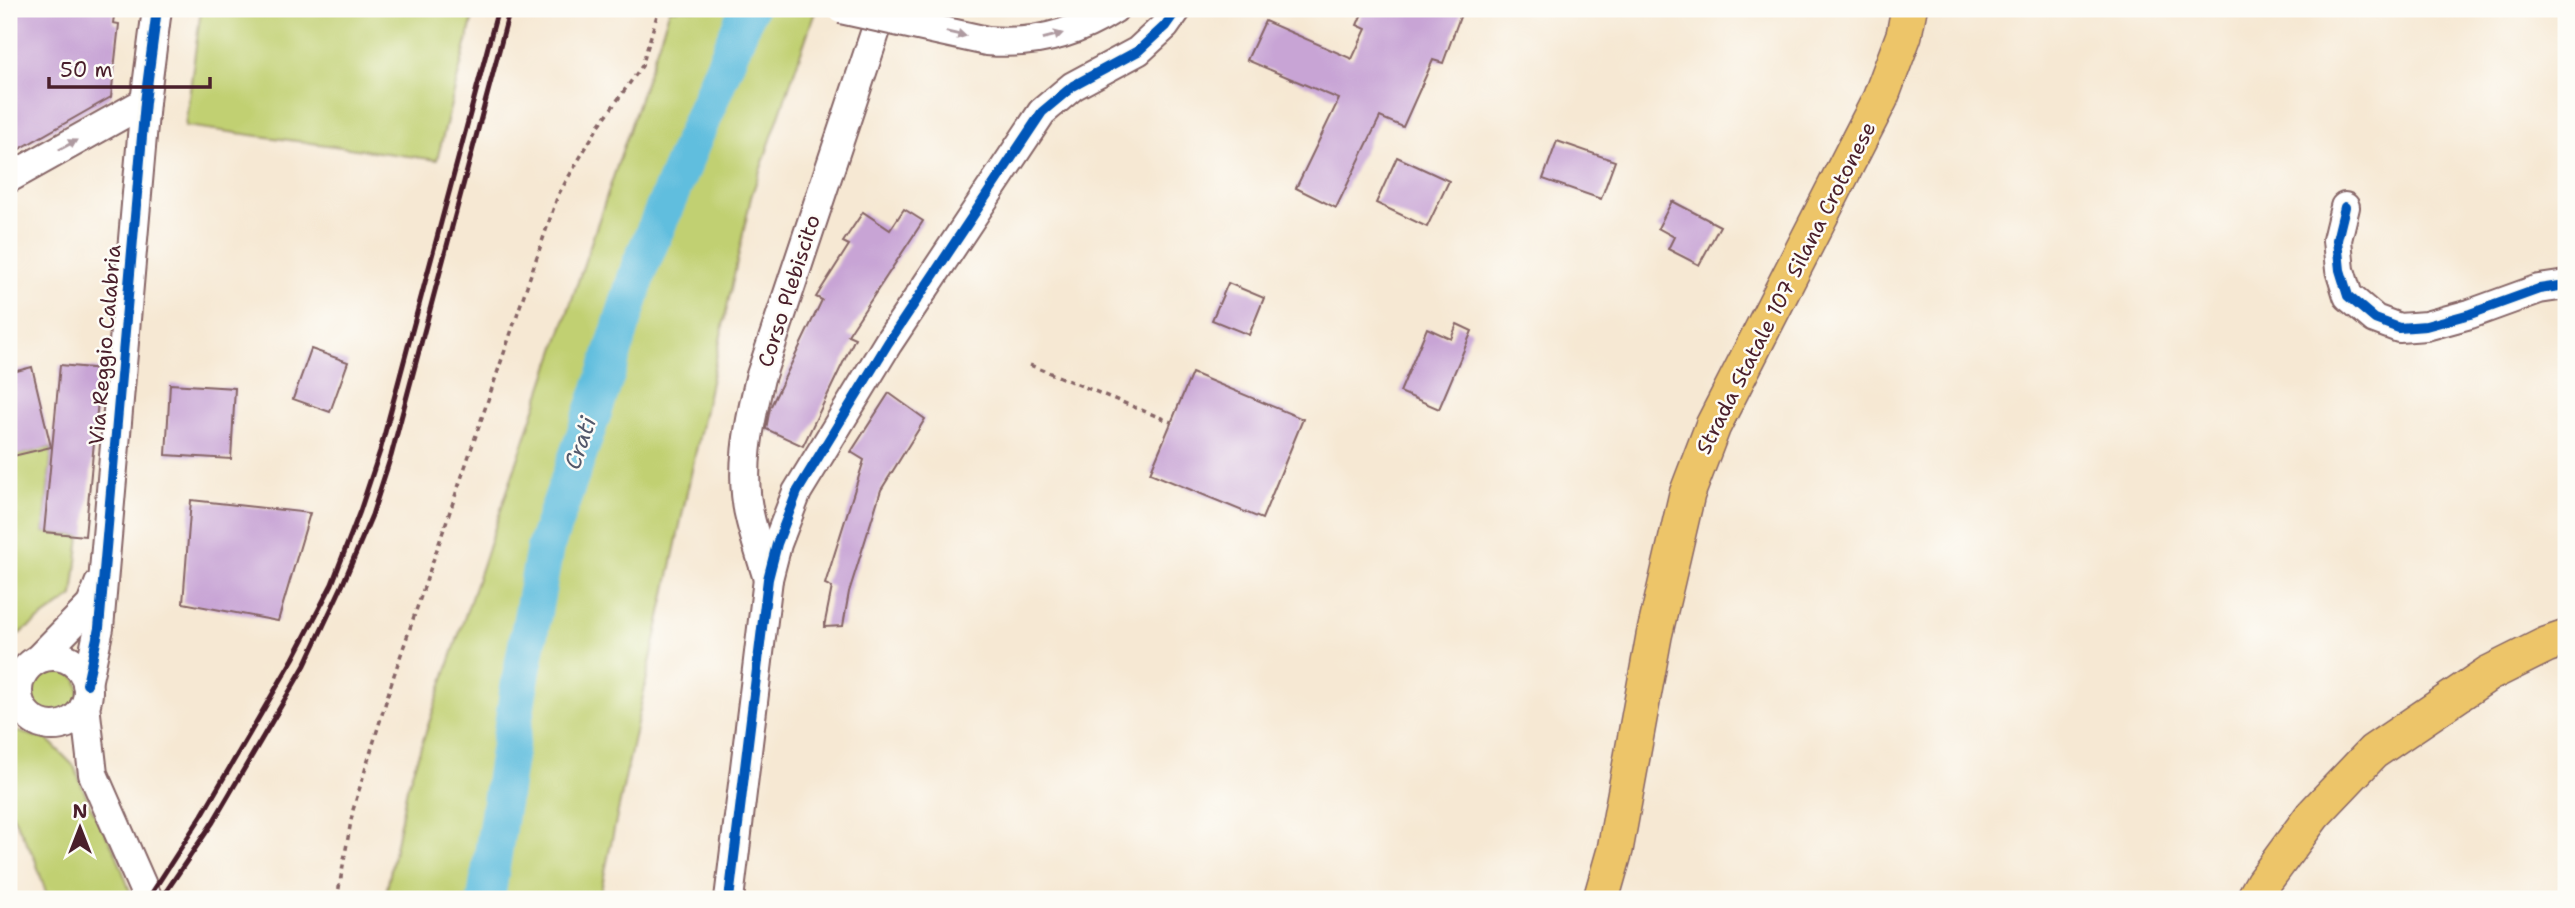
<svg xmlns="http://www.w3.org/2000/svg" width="2575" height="908" font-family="'Shantell Sans',sans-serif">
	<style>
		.green { fill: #c1d072; stroke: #86784e; stroke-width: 2 }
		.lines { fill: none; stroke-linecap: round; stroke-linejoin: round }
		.river { stroke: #60bede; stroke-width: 38 }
		.building { fill: #c8a4d5 }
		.minor-casing { stroke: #866566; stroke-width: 32 }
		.major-casing { stroke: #866566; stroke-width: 38 }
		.path { stroke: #866566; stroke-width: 3.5; stroke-dasharray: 5 5; stroke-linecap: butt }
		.minor { stroke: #fff; stroke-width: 28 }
		.major { stroke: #edc569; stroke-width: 35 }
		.rail { stroke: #4a1f2b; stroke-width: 5 }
		.minor-bridge-casing { stroke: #866566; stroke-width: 32; stroke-linecap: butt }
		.minor-bridge { stroke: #fff; stroke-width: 28 }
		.cycleway-casing { stroke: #fdfcf7; stroke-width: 15 }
		.cycleway { stroke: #0057b8; stroke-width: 10 }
		.oneway { fill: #ae9aa0 }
		.labels { text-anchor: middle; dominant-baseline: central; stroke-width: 5; stroke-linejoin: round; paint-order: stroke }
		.street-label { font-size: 21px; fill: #4a1f2b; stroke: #fdfcf7 }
		.water-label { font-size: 23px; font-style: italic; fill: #52576a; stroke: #fdfcf7 }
	</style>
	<rect width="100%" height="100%" fill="#fdfcf7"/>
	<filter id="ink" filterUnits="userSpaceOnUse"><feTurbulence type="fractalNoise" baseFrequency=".0143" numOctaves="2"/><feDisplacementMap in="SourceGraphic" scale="14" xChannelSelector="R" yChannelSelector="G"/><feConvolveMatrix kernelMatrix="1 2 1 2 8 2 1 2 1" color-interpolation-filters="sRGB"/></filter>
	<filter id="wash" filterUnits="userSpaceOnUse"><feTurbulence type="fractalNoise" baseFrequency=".00686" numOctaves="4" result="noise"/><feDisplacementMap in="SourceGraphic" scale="28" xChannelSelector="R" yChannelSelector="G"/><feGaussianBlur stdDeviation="1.57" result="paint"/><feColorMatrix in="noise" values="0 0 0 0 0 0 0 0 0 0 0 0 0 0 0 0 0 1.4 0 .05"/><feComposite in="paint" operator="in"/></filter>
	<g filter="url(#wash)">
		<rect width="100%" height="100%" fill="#f6e8d3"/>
		<g class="green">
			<polygon points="201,9 475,9 437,160 185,126"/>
			<polygon points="670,9 816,9 751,197 599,899 385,899 407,788"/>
			<polygon points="52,447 44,532 80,536 73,596 9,641 9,457"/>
			<circle cx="52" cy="691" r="27"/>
			<polygon points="9,729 48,740 74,766 90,805 116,853 130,891 124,899 48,899 35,859 9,808"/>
		</g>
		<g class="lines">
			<polyline class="river" points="486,899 518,693 545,548 604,381 640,266 748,9"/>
		</g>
		<g id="blocks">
			<g class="building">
				<polygon points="9,9 115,9 113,23 119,24 111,97 9,155"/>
				<polygon points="1364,9 1446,9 1461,14 1443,63 1433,60 1403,127 1380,117 1336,208 1296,188 1339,99 1247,60 1265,21 1352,59 1366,29 1357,25"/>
				<polygon points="1557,141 1615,161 1601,199 1543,179"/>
				<polygon points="1397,157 1449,181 1427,227 1376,203"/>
				<polygon points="1672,201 1720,226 1699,265 1668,249 1674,237 1658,228"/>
				<polygon points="904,209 923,221 848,335 855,338 803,446 766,429 770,408 822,300 816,297 849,245 843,242 863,212 890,230"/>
				<polygon points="1228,283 1264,298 1249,335 1212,320"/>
				<polygon points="1457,324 1472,331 1439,409 1400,392 1427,328 1451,339"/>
				<polygon points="311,349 348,362 330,412 293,399"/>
				<polygon points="60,365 101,369 85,536 44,532"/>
				<polygon points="32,367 51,447 9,457 9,373"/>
				<polygon points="1192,373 1303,419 1262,519 1150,473"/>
				<polygon points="170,384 235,388 231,459 166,455"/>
				<polygon points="889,393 925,419 881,490 849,592 843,626 824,627 832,587 825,584 864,460 851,452"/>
				<polygon points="191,500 310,513 278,621 183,603"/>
			</g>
		</g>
	</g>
	<g filter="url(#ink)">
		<use href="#blocks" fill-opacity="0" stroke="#866566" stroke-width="2"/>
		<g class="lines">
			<defs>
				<g id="minor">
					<path d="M 987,41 C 1033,45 1075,34 1114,9"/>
					<polyline points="9,178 145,102"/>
					<polyline points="2345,207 2337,240 2340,270 2348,296 2375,319 2399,328 2426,326 2470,314 2539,289 2566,285"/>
					<path d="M 768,579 C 762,560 756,541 751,522 C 738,474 749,425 760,378 L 883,9"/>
					<circle cx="53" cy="691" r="35"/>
					<polyline points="38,659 91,605 99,584"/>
					<polyline points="87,684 99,628 145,102 157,9"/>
					<polyline points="85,705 93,774 148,899"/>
					<polyline points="729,899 768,579 777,544 797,492 888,343 1042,112 1073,86 1138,51 1165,26 1177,9"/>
				</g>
				<g id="major">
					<polyline points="1601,899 1615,850 1654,636 1687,494 1713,426 1880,99 1904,35 1909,9"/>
					<polyline points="2254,899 2263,883 2313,815 2373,752 2488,674 2546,645 2566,638"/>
				</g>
			</defs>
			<use href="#minor" class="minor-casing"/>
			<use href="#major" class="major-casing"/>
			<g class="path">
				<polyline points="1030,365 1171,422"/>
				<polyline points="337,899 353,810 394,675 558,195 598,127 642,66 658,12"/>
			</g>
			<use href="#minor" class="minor"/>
			<use href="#major" class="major"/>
			<g class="rail">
				<polyline points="148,899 202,815 293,659 332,584 360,511 380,451 498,9"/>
				<polyline points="161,899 213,822 305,665 342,586 372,515 391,456 510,9"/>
			</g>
			<defs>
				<polyline id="minor-bridge" points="841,9 987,41"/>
			</defs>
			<use href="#minor-bridge" class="minor-bridge-casing"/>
			<use href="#minor-bridge" class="minor-bridge"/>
			<defs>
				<g id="cycleway">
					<polyline points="2345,207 2337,240 2340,270 2348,296 2375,319 2399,328 2426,326 2470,314 2539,289 2566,285"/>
					<polyline points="87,684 99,628 145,102 157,9"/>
					<polyline points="729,899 768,579 777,544 797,492 888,343 1042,112 1073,86 1138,51 1165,26 1177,9"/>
				</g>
			</defs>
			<use href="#cycleway" class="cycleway-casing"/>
			<use href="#cycleway" class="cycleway"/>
		</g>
		<defs><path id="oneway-solid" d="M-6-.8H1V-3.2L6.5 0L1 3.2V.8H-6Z" transform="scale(1.75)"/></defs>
		<g class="oneway">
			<use href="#oneway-solid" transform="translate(956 34) rotate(13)"/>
			<use href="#oneway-solid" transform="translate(1053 36) rotate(-15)"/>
			<use href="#oneway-solid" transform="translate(68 145) rotate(-29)"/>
		</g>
	</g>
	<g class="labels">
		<g class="street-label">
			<text transform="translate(1786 288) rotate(-63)">Strada Statale 107 Silana Crotonese</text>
			<text transform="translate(789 291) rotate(-72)">Corso Plebiscito</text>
			<text transform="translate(105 345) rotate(-85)">Via Reggio Calabria</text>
		</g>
		<g class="water-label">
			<text transform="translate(580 443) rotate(-71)">Crati</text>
		</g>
	</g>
	<rect width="2575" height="908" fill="none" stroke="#fdfcf7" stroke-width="35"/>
	<g transform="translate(80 828)" stroke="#fdfcf7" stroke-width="5" paint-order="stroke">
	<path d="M0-5L12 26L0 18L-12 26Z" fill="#4a1f2b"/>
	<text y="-10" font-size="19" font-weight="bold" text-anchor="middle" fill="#4a1f2b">N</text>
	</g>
	<path d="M49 77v10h161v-10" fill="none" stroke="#4a1f2b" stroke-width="3.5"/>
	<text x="60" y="77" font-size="21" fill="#4a1f2b" stroke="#fdfcf7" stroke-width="5" paint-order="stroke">50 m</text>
</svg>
